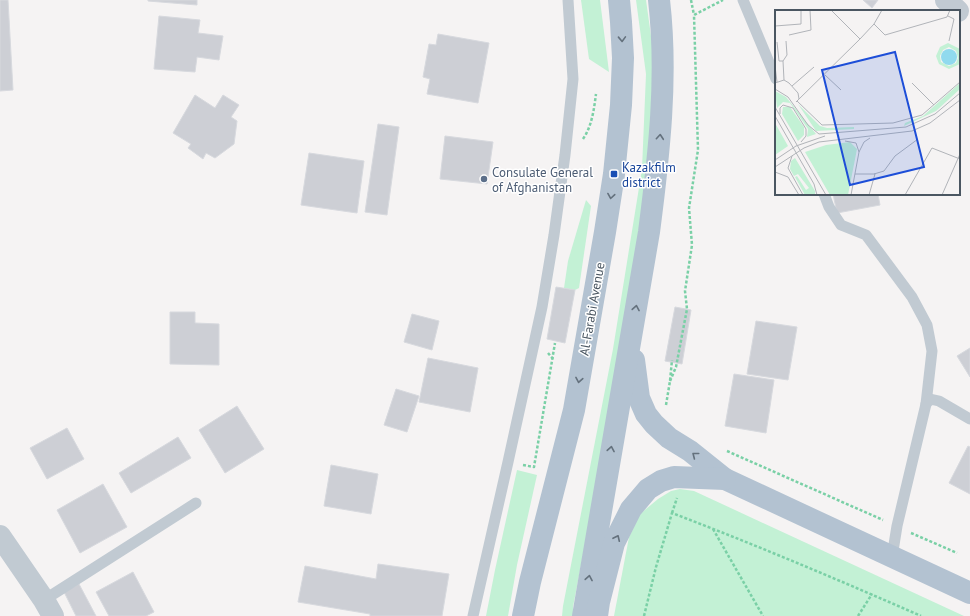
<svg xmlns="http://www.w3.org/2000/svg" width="970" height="616" font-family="'PT Sans',sans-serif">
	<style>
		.green { fill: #c3f1d5 }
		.building { fill: #cdcfd5; stroke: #d7d9de }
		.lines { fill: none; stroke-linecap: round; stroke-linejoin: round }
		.path { stroke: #7ad0a6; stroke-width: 2.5; stroke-dasharray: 3 2; stroke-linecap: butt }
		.lane { stroke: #c1cad2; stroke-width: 11 }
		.street { stroke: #c1cad2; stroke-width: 22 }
		.primary { stroke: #b3c2d1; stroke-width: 22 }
		.oneway { stroke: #64717d }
		.transit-dot { fill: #1a4fb4; stroke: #fff; stroke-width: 1.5 }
		.service-dot { fill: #5c6f8a; stroke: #fff; stroke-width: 1.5 }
		.labels { text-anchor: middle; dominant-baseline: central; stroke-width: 3; stroke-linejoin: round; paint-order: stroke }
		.transit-label { font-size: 13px; fill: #164399; stroke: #fff; text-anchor: start }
		.service-label { font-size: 13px; fill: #4e5e75; stroke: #fff; text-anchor: start }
		.street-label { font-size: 13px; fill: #4a5661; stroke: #fff }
		.inset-road { fill: none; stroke: #b1b4b9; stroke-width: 1 }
		.view { fill: #1d4ed8; fill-opacity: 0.15; stroke: #1d4ed8; stroke-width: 2 }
		.inset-edge { fill: none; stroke: #4a5661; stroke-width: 2 }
	</style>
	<rect width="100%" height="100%" fill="#f5f3f3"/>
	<g class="green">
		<polygon points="581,0 600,0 609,72 589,59"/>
		<polygon points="636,0 646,0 656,72 650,169 622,350 573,607 573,616 562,616 563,606 613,349 642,169 646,74"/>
		<polygon points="586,200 591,206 579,288 575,290 564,288 568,261"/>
		<polygon points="517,470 537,475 517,565 508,616 486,616 495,570"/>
		<polygon points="680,489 694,491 964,616 614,616 629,537 640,514 658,499 671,491"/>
	</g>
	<g class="building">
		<polygon points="0,0 8,0 13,90 0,91"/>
		<polygon points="148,0 197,0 197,5 148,1"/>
		<polygon points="863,0 878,0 872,8"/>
		<polygon points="159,16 200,20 198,33 223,36 219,60 197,57 195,72 154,69"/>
		<polygon points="438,34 489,43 478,103 427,94 430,79 423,77 429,44 436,45"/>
		<polygon points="195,95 215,108 223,95 239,105 231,117 237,121 234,144 215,158 206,153 203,159 188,148 191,144 173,133"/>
		<polygon points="378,124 399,127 387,215 365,212"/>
		<polygon points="445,136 493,142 487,184 440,179"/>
		<polygon points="309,153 364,161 357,213 301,205"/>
		<polygon points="833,194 878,194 880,205 837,213"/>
		<polygon points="556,287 575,290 565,343 547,339"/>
		<polygon points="675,307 691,310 682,364 665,361"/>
		<polygon points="170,312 195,312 195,323 219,324 219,365 170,364"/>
		<polygon points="412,314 439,321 432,350 404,342"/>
		<polygon points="756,321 797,327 788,380 747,374"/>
		<polygon points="970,348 970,377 957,356"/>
		<polygon points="428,358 478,368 470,412 419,402"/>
		<polygon points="734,374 774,380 766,433 725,426"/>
		<polygon points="396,389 419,396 407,432 384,425"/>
		<polygon points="237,406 264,449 225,473 199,430"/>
		<polygon points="67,428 84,459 47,479 30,448"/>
		<polygon points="178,437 191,458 131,493 119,473"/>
		<polygon points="968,446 970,447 970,494 949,483"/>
		<polygon points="331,465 378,474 371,514 324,506"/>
		<polygon points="103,484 127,527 80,553 57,510"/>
		<polygon points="378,564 449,574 442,616 370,616 370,614 298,602 305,566 376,579"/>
		<polygon points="133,572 154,612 146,616 109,616 96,592"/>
		<polygon points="79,584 96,616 76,616 64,592"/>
	</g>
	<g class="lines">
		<g class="path">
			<polyline points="691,0 694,15"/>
			<path d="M 583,139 C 592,126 594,109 596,94"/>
			<polyline points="548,353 553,359"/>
			<polyline points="670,381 676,367 687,309 685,291 692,245 689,208 698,150 694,15 723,0"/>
			<polyline points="666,405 670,381 672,360"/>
			<polyline points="727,451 883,520"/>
			<polyline points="523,465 534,467 555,343"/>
			<polyline points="672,513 677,498"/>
			<polyline points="713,529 763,616"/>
			<polyline points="911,533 957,553"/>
			<path d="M 644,616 L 656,567 L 672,513 C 756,545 839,580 921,616"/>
			<polyline points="858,616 872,594"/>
		</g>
		<g class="lane">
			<polyline points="743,0 776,79"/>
			<polyline points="824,194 829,207 841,225 866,235 912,297 927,325 932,351 926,404"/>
			<polyline points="892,557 897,526 926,404 930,399 939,401 970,419"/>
			<polyline points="44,600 196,503"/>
			<polyline points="473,616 508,462 542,307 554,235 565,155 573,79 568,0"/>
		</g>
		<g class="street">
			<polyline points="946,0 958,11"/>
			<polyline points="0,536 44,600 53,616"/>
		</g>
		<g class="primary">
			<polyline points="634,360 639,398 646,414 654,424 669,438 690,451 725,479 970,593"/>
			<polyline points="523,616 530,582 574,410 605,232 614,174 621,105 623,58 621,22 619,0"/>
			<path d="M 583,616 L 649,232 C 659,155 668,77 659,0"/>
			<polyline points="597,616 599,602 614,543 631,509 648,489 661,481 674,477 725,479"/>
		</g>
	</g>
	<defs><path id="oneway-chevron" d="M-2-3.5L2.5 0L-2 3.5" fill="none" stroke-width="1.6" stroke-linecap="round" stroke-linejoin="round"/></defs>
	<g class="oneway">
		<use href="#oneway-chevron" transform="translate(622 39) rotate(88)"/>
		<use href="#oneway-chevron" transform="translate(660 137) rotate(-85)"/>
		<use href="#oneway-chevron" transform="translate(611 196) rotate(99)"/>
		<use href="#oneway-chevron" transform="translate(636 308) rotate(-80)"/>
		<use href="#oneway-chevron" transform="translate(579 380) rotate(100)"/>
		<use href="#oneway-chevron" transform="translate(611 449) rotate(-80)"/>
		<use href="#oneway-chevron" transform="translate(695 455) rotate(-142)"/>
		<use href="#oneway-chevron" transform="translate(617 538) rotate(-65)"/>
		<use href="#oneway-chevron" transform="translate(589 578) rotate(-80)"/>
	</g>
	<rect class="transit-dot" x="610" y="170" width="8" height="8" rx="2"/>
	<circle class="service-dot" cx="484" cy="179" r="4"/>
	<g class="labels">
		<g class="transit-label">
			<text x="622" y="167">Kazakfilm<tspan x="622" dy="15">district</tspan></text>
		</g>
		<g class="service-label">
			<text x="492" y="172">Consulate General<tspan x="492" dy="15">of Afghanistan</tspan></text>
		</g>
		<g class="street-label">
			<text transform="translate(592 309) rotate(-80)">Al-Farabi Avenue</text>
		</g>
	</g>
	<g transform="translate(775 10)">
		<rect width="185" height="185" fill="#f5f3f3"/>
		<path d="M 173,33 L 185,39 L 185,54 L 174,59 L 164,54 L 161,46 L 165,37 ZM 174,37 L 181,41 L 183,48 L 181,53 L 174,56 L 166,52 L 165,46 L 168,40 ZM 185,73 L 185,79 L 161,101 L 129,116 L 130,113 L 148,106 ZM 0,81 L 11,87 L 41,124 L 32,127 L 33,119 L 15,93 L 8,92 L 2,98 ZM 23,94 L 45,116 L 52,118 L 79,117 L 79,119 L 41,121 ZM 8,97 L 15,97 L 29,117 L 29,125 L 23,131 L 7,104 ZM 0,113 L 13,136 L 0,145 ZM 75,132 L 82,139 L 73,185 L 55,185 L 30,142 L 51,135 ZM 20,148 L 40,181 L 40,185 L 30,185 L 20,167 L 22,166 L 31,180 L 34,178 L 23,164 L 19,166 L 15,159 L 16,151 Z" fill="#c3f1d5" fill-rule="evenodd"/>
		<path d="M166 47a8 8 0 1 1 16 0a8 8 0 1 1-16 0Z" fill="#90daee"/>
		<path class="inset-road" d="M 173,6 L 179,9 L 174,31M 99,14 L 110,25 L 172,7 L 175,0M 0,16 L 26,14 L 26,0M 14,25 L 36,20 L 35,0M 85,29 L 99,14 L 107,0M 2,32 L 4,51 L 8,51 L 9,70M 8,51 L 12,45 L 11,31M 0,56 L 2,72M 50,65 L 66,80M 0,73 L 9,70 L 14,73 L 23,83 L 24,89M 137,73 L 159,95M 17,76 L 39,57M 0,79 L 13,87 L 33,115 L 44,124 L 131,117 L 160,104 L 185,83M 22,91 L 47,115 L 118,113 L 147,105 L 185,72M 21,92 L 85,29 L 56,0M 0,97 L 51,185M 5,104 L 5,98 L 8,95 L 18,98 L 31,119 L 31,126 L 26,132M 0,106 L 39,174 L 42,185M 70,131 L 81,133 L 84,142M 17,146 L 13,158 L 28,185M 0,150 L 21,136 L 50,126M 0,157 L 29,138 L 44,132 L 137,121 L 155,113 L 185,90M 0,162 L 13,167 L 24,185M 80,164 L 100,164 L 94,185M 99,164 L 109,161 L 120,146 L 143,129M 76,185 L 84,142 L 89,132 L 95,128M 130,185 L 157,138 L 185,149M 167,185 L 185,144"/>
		<path class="view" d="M 120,42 L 149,157 L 75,175 L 47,60 Z"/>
		<rect width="185" height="185" class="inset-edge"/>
	</g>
</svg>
